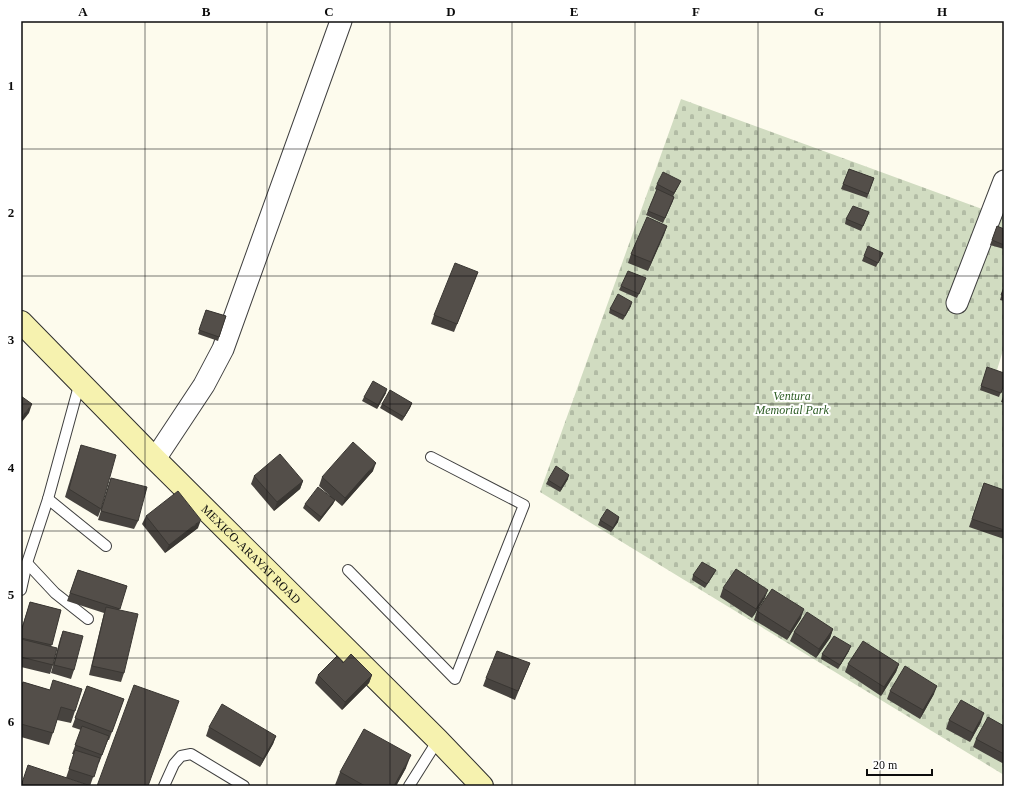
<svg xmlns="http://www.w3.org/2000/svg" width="1025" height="807" font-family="'Times New Roman',serif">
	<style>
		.cemetery { fill: url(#cemetery-stones) }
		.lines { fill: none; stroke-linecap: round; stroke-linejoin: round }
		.lane-casing { stroke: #3f3f3f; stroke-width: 12 }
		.street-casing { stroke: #3f3f3f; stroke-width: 23 }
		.secondary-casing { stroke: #2e2e2e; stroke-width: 24 }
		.lane { stroke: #fff; stroke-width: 10 }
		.street { stroke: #fff; stroke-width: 21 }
		.secondary { stroke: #f6f2af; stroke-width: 22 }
		.wall { fill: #47433f }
		.shaded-wall { fill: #3a3733 }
		.building { fill: #534e49; stroke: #3a3733 }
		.grid { fill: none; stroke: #0c0c0c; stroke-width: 1; stroke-opacity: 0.55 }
		.labels { text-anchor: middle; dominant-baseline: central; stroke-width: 4; stroke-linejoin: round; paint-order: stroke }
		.park-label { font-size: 12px; font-style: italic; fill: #2c5c24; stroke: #fff }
		.street-label { font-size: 12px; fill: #0c0c0c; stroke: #fff }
		.neatline { fill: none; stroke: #0c0c0c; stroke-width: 1.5 }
		.grid-label { font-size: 13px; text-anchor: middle; font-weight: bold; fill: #0c0c0c }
	</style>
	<defs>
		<pattern id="cemetery-stones" width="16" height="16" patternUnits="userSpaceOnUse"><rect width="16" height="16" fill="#d1dcc1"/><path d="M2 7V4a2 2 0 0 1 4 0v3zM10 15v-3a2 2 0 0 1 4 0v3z" fill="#b2bca5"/></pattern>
	</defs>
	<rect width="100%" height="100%" fill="#fdfbed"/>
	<polygon class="cemetery" points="681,99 1004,217 1004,347 997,370 1004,373 1004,775 540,492"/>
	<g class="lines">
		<defs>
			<g id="lane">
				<polyline points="48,499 106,546"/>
				<polyline points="27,563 55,593 88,619"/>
				<polyline points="348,570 455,679 524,505 431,457"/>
				<polyline points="21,590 27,563 48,499 80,382"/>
				<polyline points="164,786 174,764 181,756 191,754 244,786"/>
				<polyline points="409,786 438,740"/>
			</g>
			<g id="street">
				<polyline points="957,303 1004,181"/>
				<polyline points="155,459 204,385 223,349 341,21"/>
			</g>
			<g id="secondary">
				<path id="s1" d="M 21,322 L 155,459 L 438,740 L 482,786"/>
			</g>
		</defs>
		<use href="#lane" class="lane-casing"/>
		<use href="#street" class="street-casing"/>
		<use href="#secondary" class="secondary-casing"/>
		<use href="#lane" class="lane"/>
		<use href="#street" class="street"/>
		<use href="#secondary" class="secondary"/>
	</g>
	<g class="wall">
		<polygon points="849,169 874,178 867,198 841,189"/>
		<polygon points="657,184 679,185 673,196 674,197 673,201 663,223 646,215 657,190 655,189"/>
		<polygon points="869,212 861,231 845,224 846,219"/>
		<polygon points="667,226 648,271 628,263 631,254"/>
		<polygon points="997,226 1004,229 1004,249 990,245"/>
		<polygon points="883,253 876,267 862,261 864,256"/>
		<polygon points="478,272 454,332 431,324 434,315"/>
		<polygon points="644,283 637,298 619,290 621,286"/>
		<polygon points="1004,287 1004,301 1000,300"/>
		<polygon points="631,306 623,320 609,313 610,309"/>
		<polygon points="206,310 226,316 218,341 198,334"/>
		<polygon points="987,367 1004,384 999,397 980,390"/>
		<polygon points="386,393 377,409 362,401 364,397"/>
		<polygon points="1004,394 1004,403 1001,402"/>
		<polygon points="412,403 410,408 402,421 380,408 382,404"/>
		<polygon points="81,445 101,509 98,517 65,497 78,454"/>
		<polygon points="373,471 342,506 335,500 333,504 319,522 303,508 305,504 330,496 319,486 322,477"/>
		<polygon points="254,476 303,481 300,489 274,511 251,484"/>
		<polygon points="111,478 138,521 134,529 98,520"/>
		<polygon points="568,479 560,492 546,484 548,480"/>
		<polygon points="984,483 1004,490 1004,539 969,527"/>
		<polygon points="146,516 198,528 165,553 142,524"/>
		<polygon points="619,517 618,522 611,532 598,525 600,520"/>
		<polygon points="78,570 127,586 119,610 124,673 121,682 89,675 104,613 67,601"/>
		<polygon points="716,570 714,574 705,588 692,580 693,575"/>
		<polygon points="723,588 765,598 752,618 720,597"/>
		<polygon points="30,602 61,610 51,646 53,665 50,674 21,667 21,630"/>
		<polygon points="757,611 801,618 787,640 754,620"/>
		<polygon points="833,629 830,638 816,658 790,641 794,632"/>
		<polygon points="63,631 74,670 71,679 51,673 60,639"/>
		<polygon points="849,651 838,669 821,659 822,654"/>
		<polygon points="343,663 372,675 369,683 342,710 315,683 318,675"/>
		<polygon points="530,663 515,700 483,686 486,678"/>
		<polygon points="848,664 899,664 896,672 881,696 845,672"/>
		<polygon points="23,682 50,690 75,711 71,723 57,720 49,745 21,737 21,688"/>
		<polygon points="87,686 124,699 109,740 108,740 99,763 98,763 90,786 66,778 74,754 72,754 81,730 72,727"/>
		<polygon points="890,691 934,694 920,719 887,699"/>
		<polygon points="949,720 981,722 970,742 946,729"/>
		<polygon points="1004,726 1004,764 973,747 976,739"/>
		<polygon points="209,727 276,736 273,744 260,767 206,736"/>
		<polygon points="406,768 396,786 337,786 335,785 340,772"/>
	</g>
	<g class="shaded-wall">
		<polygon points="681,181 679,185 672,198 674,193"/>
		<polygon points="667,226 664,235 648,271 651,262"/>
		<polygon points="632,302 631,306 623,320"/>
		<polygon points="387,389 386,393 377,409 378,405"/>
		<polygon points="412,403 410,408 402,421 404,417"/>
		<polygon points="32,404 29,413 21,423 21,418"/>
		<polygon points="376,463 373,471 342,506 345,498"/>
		<polygon points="569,475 568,479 560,492 561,488"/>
		<polygon points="303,481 300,489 274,511 277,502"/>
		<polygon points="335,500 333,504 319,522 321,517"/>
		<polygon points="619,517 618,522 611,532 613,528"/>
		<polygon points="201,520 198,528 165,553 169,545"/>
		<polygon points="768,590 765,598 752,618 756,609"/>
		<polygon points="804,609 801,618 787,640 790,632"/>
		<polygon points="833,629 830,638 816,658 819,649"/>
		<polygon points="851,646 849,651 838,669 840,665"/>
		<polygon points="899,664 896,672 881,696 884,687"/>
		<polygon points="372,675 369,683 342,710 345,702"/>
		<polygon points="937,686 934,694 920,719 923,710"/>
		<polygon points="984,713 981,722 970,742 973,733"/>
		<polygon points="276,736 273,744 260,767 263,759"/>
		<polygon points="411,755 406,768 396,786 394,786"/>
	</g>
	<g class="building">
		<polygon points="849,169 874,178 868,194 843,184"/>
		<polygon points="663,172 681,181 674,193 657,184"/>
		<polygon points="657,189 674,197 665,218 648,211"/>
		<polygon points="853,206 869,212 863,226 846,219"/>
		<polygon points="647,217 667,226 651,262 631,254"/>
		<polygon points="997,226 1004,229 1004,245 992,240"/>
		<polygon points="868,246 883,253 878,263 864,256"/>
		<polygon points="455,263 478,272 457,324 434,315"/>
		<polygon points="628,271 646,278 639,294 621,286"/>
		<polygon points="1004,287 1004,296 1001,295"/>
		<polygon points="618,294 632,302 625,316 610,309"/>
		<polygon points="206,310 226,316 219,337 199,330"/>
		<polygon points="987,367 1004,373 1004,384 1001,393 981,386"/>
		<polygon points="373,381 387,389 378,405 364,397"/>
		<polygon points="390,390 412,403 404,417 382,404"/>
		<polygon points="21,396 32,404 21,418"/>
		<polygon points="353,442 376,463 345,498 322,477"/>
		<polygon points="81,445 116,455 101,509 69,489"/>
		<polygon points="280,454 303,481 277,502 254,476"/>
		<polygon points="556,466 569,475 561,488 548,480"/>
		<polygon points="111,478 147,487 138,521 101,511"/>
		<polygon points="984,483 1004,490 1004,530 972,519"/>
		<polygon points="318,487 335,500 321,517 305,504"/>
		<polygon points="178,491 201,520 169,545 146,516"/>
		<polygon points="607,509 619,517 613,528 600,520"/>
		<polygon points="702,562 716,570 707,584 693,575"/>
		<polygon points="736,569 768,590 756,609 723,588"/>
		<polygon points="78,570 127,586 120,609 70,593"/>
		<polygon points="772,589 804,609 790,632 757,611"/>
		<polygon points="30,602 61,610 52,645 21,638 21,632"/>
		<polygon points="106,607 138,614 124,673 92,666"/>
		<polygon points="807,612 833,629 819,649 794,632"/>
		<polygon points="63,631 83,636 74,670 54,665"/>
		<polygon points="834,636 851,646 840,665 822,654"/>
		<polygon points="21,639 57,648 53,665 21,657"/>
		<polygon points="863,641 899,664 884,687 848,664"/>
		<polygon points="497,651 530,663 518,691 486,678"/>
		<polygon points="351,654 372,675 345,702 318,675 337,656 343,663"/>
		<polygon points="905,666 937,686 923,710 890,691"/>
		<polygon points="53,680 82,689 75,711 61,707 53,733 21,724 21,689 23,682 50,690"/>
		<polygon points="134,685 179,701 148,786 97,786"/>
		<polygon points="87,686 124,699 112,732 75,718"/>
		<polygon points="961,700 984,713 973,733 949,720"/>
		<polygon points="222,704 276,736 263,759 209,727"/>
		<polygon points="988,717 1004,726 1004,754 976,739"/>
		<polygon points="82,726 109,736 102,755 75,745"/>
		<polygon points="364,729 411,755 394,786 365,786 340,772"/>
		<polygon points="75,750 100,758 94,777 69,769"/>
		<polygon points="28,765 91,786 21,786"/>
	</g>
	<path class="grid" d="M 145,21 L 145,786M 267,21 L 267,786M 390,21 L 390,786M 512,21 L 512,786M 635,21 L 635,786M 758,21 L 758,786M 880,21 L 880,786M 21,149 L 1004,149M 21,276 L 1004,276M 21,404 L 1004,404M 21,531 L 1004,531M 21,658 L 1004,658"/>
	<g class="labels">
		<g class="park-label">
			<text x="792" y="396">Ventura<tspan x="792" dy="14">Memorial Park</tspan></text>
		</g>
		<g class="street-label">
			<text stroke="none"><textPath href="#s1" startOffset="327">MEXICO-ARAYAT ROAD</textPath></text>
		</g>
	</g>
	<rect width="1025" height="807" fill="none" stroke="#ffffff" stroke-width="44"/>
	<path d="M867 769v6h65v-6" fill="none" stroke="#0c0c0c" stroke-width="2"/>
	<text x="873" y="769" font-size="12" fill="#0c0c0c" stroke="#ffffff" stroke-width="3" paint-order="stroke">20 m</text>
	<rect x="22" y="22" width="981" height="763" class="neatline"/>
	<g class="grid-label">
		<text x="83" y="16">A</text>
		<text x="206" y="16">B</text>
		<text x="329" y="16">C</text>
		<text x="451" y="16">D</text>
		<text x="574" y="16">E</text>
		<text x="696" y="16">F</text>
		<text x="819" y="16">G</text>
		<text x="942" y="16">H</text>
		<text x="11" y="90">1</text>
		<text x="11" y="217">2</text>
		<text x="11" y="344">3</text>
		<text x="11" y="472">4</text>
		<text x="11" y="599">5</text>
		<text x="11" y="726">6</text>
	</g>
</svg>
